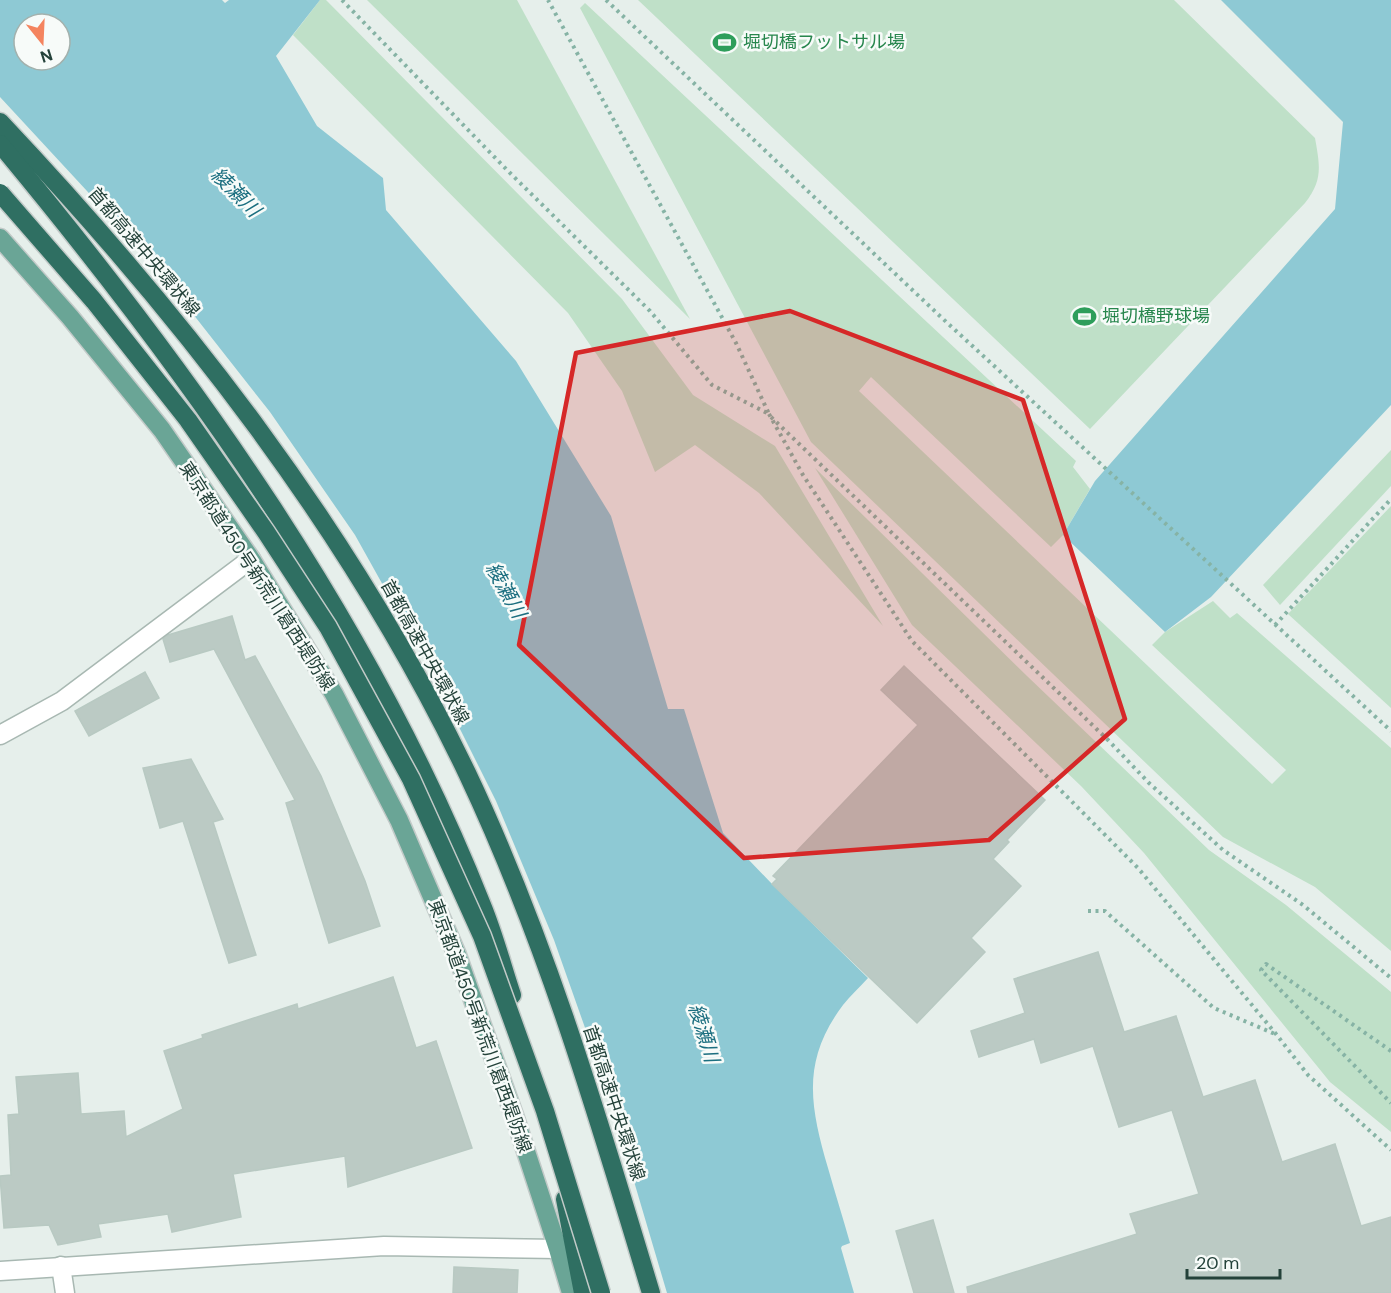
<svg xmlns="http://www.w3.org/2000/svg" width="1391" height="1293" font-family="'DM Sans','Noto Sans JP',sans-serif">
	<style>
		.green { fill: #bfe0c8 }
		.water { fill: #8ec9d4; fill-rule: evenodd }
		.building { fill: #bbcac4; stroke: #b8c9c2; stroke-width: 1.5 }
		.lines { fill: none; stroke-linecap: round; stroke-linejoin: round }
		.minor-casing { stroke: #a8b8b2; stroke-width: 21 }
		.major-casing { stroke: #c2cac8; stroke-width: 21 }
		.highway-casing { stroke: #c2cac8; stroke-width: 21 }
		.path { stroke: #86b3a5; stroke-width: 4; stroke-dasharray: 3 4.5; stroke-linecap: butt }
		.minor { stroke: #fff; stroke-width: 18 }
		.major { stroke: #6aa596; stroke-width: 18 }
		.highway { stroke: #2f6f62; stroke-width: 18 }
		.highway-bridge-casing { stroke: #c2cac8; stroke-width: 21; stroke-linecap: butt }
		.highway-bridge { stroke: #2f6f62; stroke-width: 18 }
		.marked { fill: #d62828; fill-opacity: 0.2; stroke: #d62828; stroke-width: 4.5; stroke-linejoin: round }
		.labels { text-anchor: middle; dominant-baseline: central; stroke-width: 5; stroke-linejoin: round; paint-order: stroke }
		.leisure-label { font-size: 18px; fill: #27864d; stroke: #f7fbf9; text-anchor: start }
		.street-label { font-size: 18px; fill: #24423a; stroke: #f7fbf9 }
		.water-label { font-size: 20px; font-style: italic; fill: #1c6f80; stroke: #f7fbf9 }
	</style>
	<rect width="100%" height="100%" fill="#e6efeb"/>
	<g class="green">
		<polygon points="320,0 326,0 622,299 693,395 775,446 883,626 759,493 695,445 655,472 622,391 568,313 293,35"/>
		<polygon points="367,0 517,0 690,319"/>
		<path d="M 638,0 L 1174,0 L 1315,138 C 1320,166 1323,180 1305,203 L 1090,429 Z"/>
		<polygon points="585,3 1076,461 1073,467 1090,489 1063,535 1051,547 871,377 859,391 1272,784 1286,770 1152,645 1165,632 1213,601 1230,618 1237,613 1391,748 1391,951 1315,887 1223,837 811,442 580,8"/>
		<polygon points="1391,450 1391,486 1280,605 1263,585"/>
		<polygon points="815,468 1027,676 1209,850 1286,905 1391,992 1391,1132 1330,1082 1144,853 1081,786 912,625"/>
		<polygon points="1391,506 1391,708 1288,614"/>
	</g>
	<g class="water">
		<path d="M 0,0 L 222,0 L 225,3 L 229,0 L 320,0 L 276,56 L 317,126 L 383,178 L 386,210 L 516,361 L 611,516 L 668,709 L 684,709 L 723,833 L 772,884 L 868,978 C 860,987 850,996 843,1005 C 801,1061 810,1106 828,1168 C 835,1193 843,1218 850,1243 L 842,1246 L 841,1248 L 854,1293 L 667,1293 L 607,1090 L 554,940 L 496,801 L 432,673 L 355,535 L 270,412 L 149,258 L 0,97 ZM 24,24 L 60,24 L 60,60 L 24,60 Z"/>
		<polygon points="1221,0 1391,0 1391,405 1211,597 1165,632 1063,535 1095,481 1335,209 1343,122"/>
	</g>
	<g class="building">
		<polygon points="232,616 245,660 255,656 321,776 365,881 380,926 329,943 286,803 295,800 214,649 170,662 163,639 168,635"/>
		<polygon points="904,666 1045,800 1007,840 1009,842 993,859 1021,886 971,938 985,952 917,1023 772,884 777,879 773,876 918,725 881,690"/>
		<polygon points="145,672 159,698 89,736 75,711"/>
		<polygon points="191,759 223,819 213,822 256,955 229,963 183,821 160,828 143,768"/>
		<polygon points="1098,952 1124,1032 1176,1016 1203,1097 1255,1080 1282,1162 1335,1144 1361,1226 1391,1217 1391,1293 968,1293 967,1287 1137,1234 1130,1214 1199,1194 1172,1110 1119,1127 1093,1046 1041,1063 1034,1039 979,1057 971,1031 1025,1013 1014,979"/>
		<polygon points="393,977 416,1048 436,1041 472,1148 348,1187 345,1156 233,1174 241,1217 172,1232 168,1214 98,1224 101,1237 58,1245 49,1225 4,1228 0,1176 11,1175 8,1115 19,1114 16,1077 78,1073 81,1114 124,1111 126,1137 183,1109 164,1051 203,1038 202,1035 297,1004 298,1009"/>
		<polygon points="933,1220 954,1293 914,1293 896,1231"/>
		<polygon points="454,1267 518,1270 517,1293 453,1293"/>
	</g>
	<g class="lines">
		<defs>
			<g id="minor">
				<polyline points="0,735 62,701 251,559"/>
				<polyline points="61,1266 65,1293"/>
				<polyline points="0,1271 384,1246 558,1249"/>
			</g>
			<polyline id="major" points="0,238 70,317 162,430 251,559 334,694 399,820 457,955 515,1118 558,1249 571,1293"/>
			<g id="highway">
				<path d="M 0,122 C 183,316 351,531 467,773 C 546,940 598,1117 651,1293"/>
				<path d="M 0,144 C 192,375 371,624 482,905 C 494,934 502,965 512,995"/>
				<polyline points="565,1199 583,1293"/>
			</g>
		</defs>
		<use href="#minor" class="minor-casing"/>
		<use href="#major" class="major-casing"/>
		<use href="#highway" class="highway-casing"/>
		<g class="path">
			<polyline points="342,0 508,171 650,311 712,385 769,414 736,343 548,0"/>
			<polyline points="606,0 942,318 1391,731"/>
			<polyline points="769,414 803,475 912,641 1138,868 1276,1034 1308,1075 1391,1150"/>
			<polyline points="771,417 1108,740 1149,783 1223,850 1303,905 1391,978"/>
			<polyline points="1275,625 1391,499"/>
			<polyline points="1088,911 1105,911 1214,1008 1275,1034"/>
			<polyline points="1391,1051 1266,964 1261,970 1391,1103"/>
		</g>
		<use href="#minor" class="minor"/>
		<use href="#major" class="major"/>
		<use href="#highway" class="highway"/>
		<defs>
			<polyline id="highway-bridge" points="0,193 94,301 188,420 266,532 328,627 411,779 482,936 545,1111 601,1293"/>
		</defs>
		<use href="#highway-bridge" class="highway-bridge-casing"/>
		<use href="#highway-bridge" class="highway-bridge"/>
	</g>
	<path class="marked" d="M 790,311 L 1023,400 L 1125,719 L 989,840 L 744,858 L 519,645 L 576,353 Z"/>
	<defs>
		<symbol id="stadium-bare" viewBox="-9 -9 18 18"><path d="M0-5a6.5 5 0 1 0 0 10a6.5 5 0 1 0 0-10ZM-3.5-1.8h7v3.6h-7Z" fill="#2e9e5b" stroke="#f7fbf9" stroke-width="2.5" paint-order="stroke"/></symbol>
	</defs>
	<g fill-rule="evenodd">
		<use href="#stadium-bare" x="708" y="26" width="33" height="33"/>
		<use href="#stadium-bare" x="1068" y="300" width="33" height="33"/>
	</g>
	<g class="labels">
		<g class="leisure-label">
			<text x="743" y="42">堀切橋フットサル場</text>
			<text x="1102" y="316">堀切橋野球場</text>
		</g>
		<g class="street-label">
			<text transform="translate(144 252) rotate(50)">首都高速中央環状線</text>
			<text transform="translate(257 576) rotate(57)">東京都道450号新荒川葛西堤防線</text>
			<text transform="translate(425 652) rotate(61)">首都高速中央環状線</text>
			<text transform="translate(480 1026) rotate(70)">東京都道450号新荒川葛西堤防線</text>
			<text transform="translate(614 1103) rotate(72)">首都高速中央環状線</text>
		</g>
		<g class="water-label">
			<text transform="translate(236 192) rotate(45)">綾瀬川</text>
			<text transform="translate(506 590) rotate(61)">綾瀬川</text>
			<text transform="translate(704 1033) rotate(73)">綾瀬川</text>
		</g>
	</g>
	<g transform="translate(42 42) rotate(162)"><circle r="28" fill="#f7fbf9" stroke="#a3b1ad" stroke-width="1.5"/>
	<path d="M0-4.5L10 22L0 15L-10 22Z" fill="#f4845f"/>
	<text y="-9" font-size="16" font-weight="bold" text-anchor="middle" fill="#24423a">N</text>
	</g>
	<path d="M1187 1269v9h93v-9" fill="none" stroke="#24423a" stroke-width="3"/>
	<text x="1196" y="1269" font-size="18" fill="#24423a" stroke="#f7fbf9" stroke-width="4.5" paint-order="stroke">20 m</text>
</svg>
